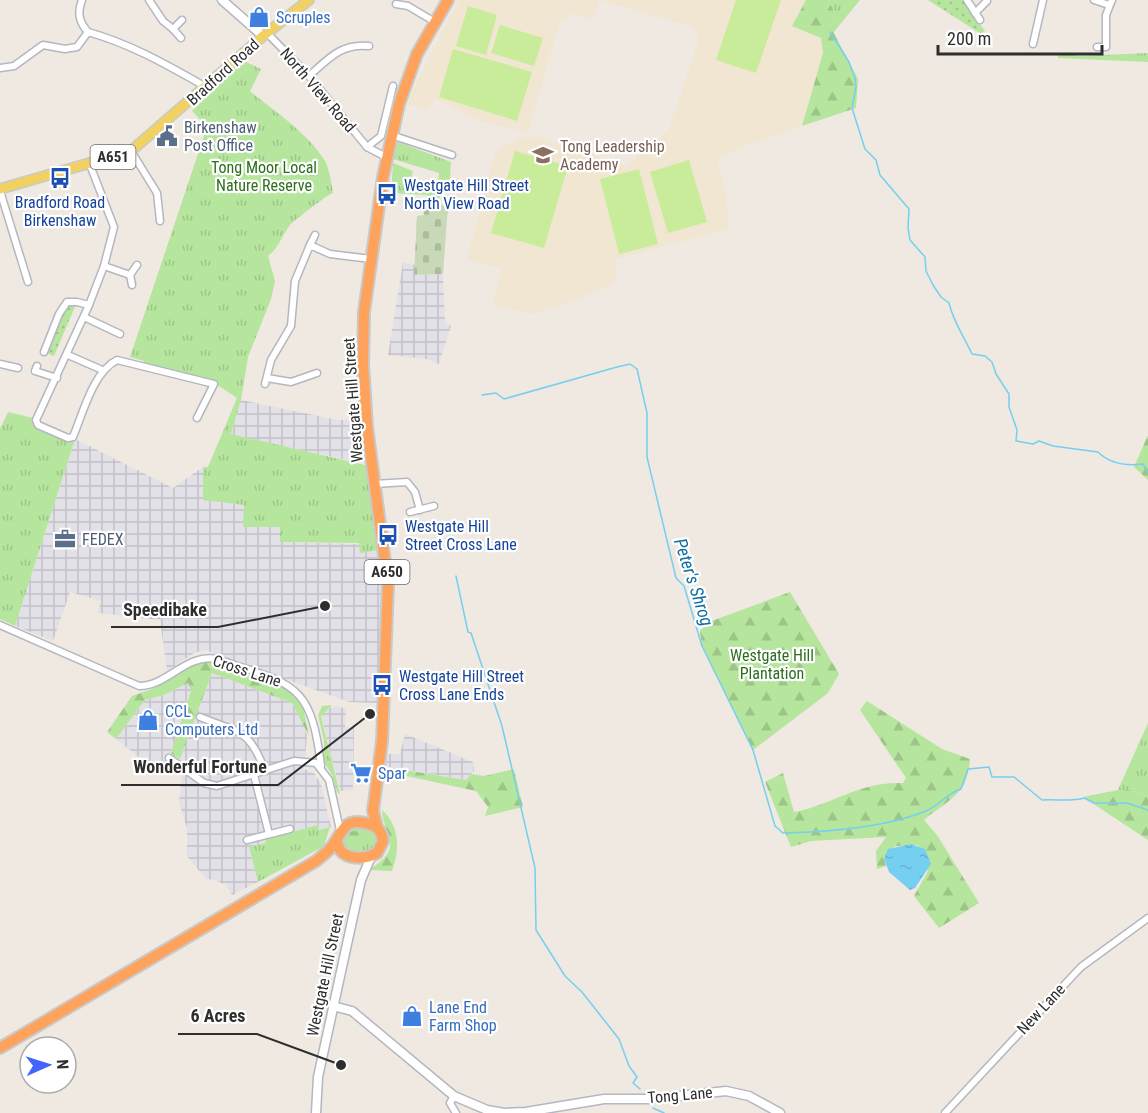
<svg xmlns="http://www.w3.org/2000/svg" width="1148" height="1113" font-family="'Roboto Condensed',sans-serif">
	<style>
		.industrial { fill: url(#industrial-grid) }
		.education { fill: #f0e6d1 }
		.grass { fill: url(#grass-tufts) }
		.forest { fill: url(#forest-firs) }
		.cemetery { fill: url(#cemetery-stones) }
		.park { fill: url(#park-dots) }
		.pitch { fill: #c9ec9a }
		.water { fill: url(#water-ripples) }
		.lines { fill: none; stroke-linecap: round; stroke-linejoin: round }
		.stream { stroke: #75cff0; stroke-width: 1.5 }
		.street-casing { stroke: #b4b7c1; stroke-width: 9 }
		.secondary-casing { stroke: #b4b7c1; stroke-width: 11 }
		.primary-casing { stroke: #c9c9c9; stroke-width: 12 }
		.highway-casing { stroke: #c9c9c9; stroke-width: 14 }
		.street { stroke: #fff; stroke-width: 6 }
		.secondary { stroke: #fff; stroke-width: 8 }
		.primary { stroke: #f2d163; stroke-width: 9 }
		.highway { stroke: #ffa35c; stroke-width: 10 }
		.labels { text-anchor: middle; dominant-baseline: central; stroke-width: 4.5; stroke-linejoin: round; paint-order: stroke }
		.shield { fill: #fff; stroke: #6d6d6d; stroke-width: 1.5 }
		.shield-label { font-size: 15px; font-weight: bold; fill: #2e2e2e }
		.shop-label { font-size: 16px; fill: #366cbe; stroke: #fff; text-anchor: start }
		.street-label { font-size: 16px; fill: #2e2e2e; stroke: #fff }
		.service-label { font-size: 16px; fill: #4e5e75; stroke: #fff; text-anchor: start }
		.education-label { font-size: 16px; fill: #785e54; stroke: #fff; text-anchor: start }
		.park-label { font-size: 16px; fill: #2c6e1b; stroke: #fff }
		.transit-label { font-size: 16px; fill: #164399; stroke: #fff; text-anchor: start }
		.water-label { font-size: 18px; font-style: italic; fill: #0d6fa3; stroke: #fff }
		.leader { fill: none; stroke: #2e2e2e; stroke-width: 2 }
		.callout-dot { fill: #2e2e2e; stroke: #fff; stroke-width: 2 }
		.callout-label { font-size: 18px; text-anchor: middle; font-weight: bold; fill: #2e2e2e; stroke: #fff; stroke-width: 4.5; stroke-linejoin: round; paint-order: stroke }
	</style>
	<defs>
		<pattern id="industrial-grid" width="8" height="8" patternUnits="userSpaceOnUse" patternTransform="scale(1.5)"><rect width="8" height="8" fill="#e3e1e8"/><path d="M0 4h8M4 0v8" fill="none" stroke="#c3c1c7"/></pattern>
		<pattern id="grass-tufts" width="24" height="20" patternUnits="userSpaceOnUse" patternTransform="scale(1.5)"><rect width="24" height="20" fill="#b6e59e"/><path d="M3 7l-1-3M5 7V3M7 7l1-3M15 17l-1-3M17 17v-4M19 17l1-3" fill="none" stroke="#9dc588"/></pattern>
		<pattern id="forest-firs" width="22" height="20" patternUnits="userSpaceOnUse" patternTransform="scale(1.5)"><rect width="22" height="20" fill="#b6e59e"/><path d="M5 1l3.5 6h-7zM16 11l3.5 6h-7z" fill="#9dc588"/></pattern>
		<pattern id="cemetery-stones" width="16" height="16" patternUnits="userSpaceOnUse" patternTransform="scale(1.5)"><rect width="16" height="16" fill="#c8d9b8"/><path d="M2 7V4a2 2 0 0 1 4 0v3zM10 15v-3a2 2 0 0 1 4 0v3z" fill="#acbb9e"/></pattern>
		<pattern id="park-dots" width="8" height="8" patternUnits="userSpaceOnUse" patternTransform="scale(1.5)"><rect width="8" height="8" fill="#b6e59e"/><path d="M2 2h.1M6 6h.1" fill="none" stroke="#9dc588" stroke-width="1.8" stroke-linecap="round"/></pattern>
		<pattern id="water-ripples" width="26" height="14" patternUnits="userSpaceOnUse" patternTransform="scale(1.5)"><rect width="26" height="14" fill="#75cff0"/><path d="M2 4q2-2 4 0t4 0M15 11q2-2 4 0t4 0" fill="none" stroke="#66b2ce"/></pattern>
	</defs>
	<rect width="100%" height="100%" fill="#efe9e1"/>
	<g class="industrial">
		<polygon points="403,262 415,265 414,275 443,274 445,323 451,326 439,364 426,359 388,355"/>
		<polygon points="241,400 338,420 356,419 356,462 231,435"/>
		<polygon points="75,439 173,488 203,467 203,500 244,505 280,527 281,542 359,544 379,550 383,585 380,703 349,702 205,650 194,653 167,671 160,620 98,613 101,601 70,592 53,641 15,626"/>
		<polygon points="212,673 292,703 301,716 307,735 304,769 314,773 321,784 331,827 319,830 318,825 266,839 266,843 249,847 258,882 232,895 226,885 215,880 206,879 187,856 187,828 179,803 182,771 167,762 159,773 116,739 145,700 164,695 188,683 191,691 171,753 180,759"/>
		<polygon points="336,706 346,709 345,727 354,727 353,790 340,791 321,715 325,709"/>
		<polygon points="405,734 473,762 474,771 466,780 384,766 386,754 400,754"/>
	</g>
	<polygon class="education" points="459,0 806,0 792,26 821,39 823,53 802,126 747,145 717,160 725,189 729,229 616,259 615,282 576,300 533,314 492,305 502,269 467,259 496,150 520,137 536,137 627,166 668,131 699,40 694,27 599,0 593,20 572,13 569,18 560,21 528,132 483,122 436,99 426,110 406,104"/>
	<g class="grass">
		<polygon points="828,0 860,0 833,33 836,15"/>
		<polygon points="1058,53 1081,56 1148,53 1148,62 1058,58"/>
		<path d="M 244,61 L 261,69 L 250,91 C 275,112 308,133 325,161 C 330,170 331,183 333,193 C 327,195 297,218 290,225 C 282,235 279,248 268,256 L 275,281 L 271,299 L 248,357 L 241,400 L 231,434 L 365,465 L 379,550 L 360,553 L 359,543 L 280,542 L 280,527 L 243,527 L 244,505 L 203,500 L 203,467 L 208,467 L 237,398 L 219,386 L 143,367 L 144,361 L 130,357 L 207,127 L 192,111 Z"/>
		<polygon points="396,141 451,162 450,179 438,183 439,173 393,159"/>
		<polygon points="393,163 413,171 411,179 426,190 443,190 436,206 427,206 427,195 391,193"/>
		<path d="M 8,412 L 33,418 C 38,432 61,440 75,439 L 15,626 L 0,619 L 0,429 Z"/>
		<polygon points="332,705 321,716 340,794 337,792 332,775 324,762 324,741 318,715 322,706"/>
		<polygon points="1148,723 1148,797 1131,790 1118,790"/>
		<polygon points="318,825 319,830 330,827 324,846 258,882 249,847 266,843 265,839"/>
		<path d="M 358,827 L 371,829 L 377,836 L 378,842 L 367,853 C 355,854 347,853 342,841 L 349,829 Z"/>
	</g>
	<g class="forest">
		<polygon points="806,0 828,0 836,15 834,33 858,79 856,108 802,126 823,53 821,38 792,26"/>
		<polygon points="1148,435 1148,480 1134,467"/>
		<polygon points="790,592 839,674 828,693 753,750 702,646 700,631 709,622"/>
		<polygon points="207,661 291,690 302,702 309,736 292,703 212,673 180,759 171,753 191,691 188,683 164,695 145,700 116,739 107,732 132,696 152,689 194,664"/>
		<path d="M 867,701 L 942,749 L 970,759 C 967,796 950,798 924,820 L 937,835 L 979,903 L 939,928 L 914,896 L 928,871 L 918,845 L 895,846 L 884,859 L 886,866 L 877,869 L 876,851 L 886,837 L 811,841 L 791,847 L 765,782 L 783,773 L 794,812 C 835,804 859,781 903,783 L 906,778 L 860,710 Z"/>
		<polygon points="392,768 466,780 471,774 484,776 514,769 523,807 485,816 488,807 476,791 393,773"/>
		<polygon points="1118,790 1131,790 1148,797 1148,840 1083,797"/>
		<path d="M 382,810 C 400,826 400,850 392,871 L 369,870 C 407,846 383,837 382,810 Z"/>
		<circle cx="355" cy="841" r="10"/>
	</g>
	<polygon class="cemetery" points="448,205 443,274 414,275 417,216 424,215 423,207"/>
	<g class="park">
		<polygon points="928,0 962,0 985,31 981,34"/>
		<polygon points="67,302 77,302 54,356 44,352"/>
	</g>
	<g class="pitch">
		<polygon points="736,0 781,0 756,73 716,60"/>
		<polygon points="468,6 497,15 486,55 456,46"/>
		<polygon points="500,25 543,38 534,66 491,53"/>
		<polygon points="453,49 532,72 517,121 439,97"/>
		<polygon points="515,151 568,166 544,248 491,233"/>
		<polygon points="689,160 707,222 668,233 650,172"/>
		<polygon points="639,169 658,244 619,254 600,179"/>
	</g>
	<polygon class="water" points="911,844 925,849 931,864 915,888 910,890 889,872 884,859 888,849"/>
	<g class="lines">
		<g class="stream">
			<path d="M 830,32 L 849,62 L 855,78 L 856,87 L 852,108 L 865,149 L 876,160 L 880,175 L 909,209 L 908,228 L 910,240 L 925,257 L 926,271 L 933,285 L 941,297 L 949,303 C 953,321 964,337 972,354 L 985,356 L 992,362 L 996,374 L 1009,394 L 1009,407 L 1017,430 L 1016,441 L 1033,444 L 1039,441 L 1053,446 L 1098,452 C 1110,464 1127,466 1143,464 L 1148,473"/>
			<path d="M 482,395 L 496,393 L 504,399 L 617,367 L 630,364 L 637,369 L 647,413 L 647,457 L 676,578 L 684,586 L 702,646 L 753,750 L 775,826 L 783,833 C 829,832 884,828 926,811 C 940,805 947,793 961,789 L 968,769 L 989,767 L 992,777 L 1014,777 L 1042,800 C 1057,799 1070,802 1084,798 L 1094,803 L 1127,803 L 1148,810"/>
			<polyline points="456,576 468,632 471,633 502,726 535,868 536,930 565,976 582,992 619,1039 629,1066 637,1077 633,1083 640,1089"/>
			<polyline points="653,1108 664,1113"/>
		</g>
		<defs>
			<g id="street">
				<path d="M 82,0 C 77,13 79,22 88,32"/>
				<polyline points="149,0 163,21 173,29 182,20"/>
				<polyline points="967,0 980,20"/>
				<polyline points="1094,0 1109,5"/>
				<polyline points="396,4 408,6 435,22"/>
				<polyline points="975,13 987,1"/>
				<polyline points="173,29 181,38"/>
				<polyline points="267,33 309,76 367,147 386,157"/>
				<polyline points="1033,44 1043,0"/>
				<polyline points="1097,47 1106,47 1106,15 1112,0"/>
				<path d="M 0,68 L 14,66 L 43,45 L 65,49 L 77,47 L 88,32 C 131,44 167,65 206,87"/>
				<path d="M 309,76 C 328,59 341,43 369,46"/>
				<polyline points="391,135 452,155"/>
				<polyline points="367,147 381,136 393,86"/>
				<polyline points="131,151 157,193 160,221"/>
				<path d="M 90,165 L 114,227 L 104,266 L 89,305 L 36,420 L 38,425 L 68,438 L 73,437 C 83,413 93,372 117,360 L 214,384 L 197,418"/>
				<polyline points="0,191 28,282"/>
				<polyline points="310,245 315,235"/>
				<polyline points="104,266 130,275 137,265"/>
				<polyline points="130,275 132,285"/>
				<polyline points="84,317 120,334"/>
				<polyline points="44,352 59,314 67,302 77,302 89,305"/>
				<polyline points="68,355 100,369"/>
				<polyline points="0,364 18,368"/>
				<polyline points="37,366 35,371 57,378"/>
				<polyline points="267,378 291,382 317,373"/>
				<polyline points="265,384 271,360 291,326 295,281 310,245 330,254 371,259"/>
				<polyline points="374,484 407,482 415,492 420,510"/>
				<polyline points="410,512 434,506"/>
				<path d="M 0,625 L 139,686 C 168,686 186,653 217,659 C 292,685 311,680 321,766"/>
				<path d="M 200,717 C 239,733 249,728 265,771"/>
				<polyline points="169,758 204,783 217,786 294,761 316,763 329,780 340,830"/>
				<polyline points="254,775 269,834"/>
				<polyline points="247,840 290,829"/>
				<polyline points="454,1096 450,1103 456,1113"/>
				<polyline points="945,1113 1081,967 1148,918"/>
			</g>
			<g id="secondary">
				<polyline points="222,0 263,36"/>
				<polyline points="333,1006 352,1011 454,1096 487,1110 504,1113 526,1112 604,1099 652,1099 726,1091 749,1096 780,1113"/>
				<polyline points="316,1113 318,1077 361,880 371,857"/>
			</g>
			<polyline id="primary" points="0,189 131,151 263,36 309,0"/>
			<g id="highway">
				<polyline points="377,827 373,811 382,741 388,584 367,427 363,364 364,312 383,177 399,104 417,54 448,0"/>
				<path d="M 0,1048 L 316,861 C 322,856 329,851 333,845 C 344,829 345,817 369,824 C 378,826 382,832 383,841 L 377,853 C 362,861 337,860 337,839"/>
			</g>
		</defs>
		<use href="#street" class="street-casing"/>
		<use href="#secondary" class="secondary-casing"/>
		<use href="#primary" class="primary-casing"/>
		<use href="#highway" class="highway-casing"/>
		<use href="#street" class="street"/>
		<use href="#secondary" class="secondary"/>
		<use href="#primary" class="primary"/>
		<use href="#highway" class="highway"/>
	</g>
	<defs>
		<symbol id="shop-bare" viewBox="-9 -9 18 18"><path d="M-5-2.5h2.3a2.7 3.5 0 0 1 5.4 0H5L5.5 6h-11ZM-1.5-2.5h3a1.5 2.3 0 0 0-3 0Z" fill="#3f7fe0" stroke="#fff" stroke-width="2.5" paint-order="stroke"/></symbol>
		<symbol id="civic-bare" viewBox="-9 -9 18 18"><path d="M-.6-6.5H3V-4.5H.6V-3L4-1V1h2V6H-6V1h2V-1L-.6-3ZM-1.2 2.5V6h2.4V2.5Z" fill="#5c6f8a" stroke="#fff" stroke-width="2.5" paint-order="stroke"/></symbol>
		<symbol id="school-bare" viewBox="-9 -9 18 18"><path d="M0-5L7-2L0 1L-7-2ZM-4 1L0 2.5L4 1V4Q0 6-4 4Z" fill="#8d6e63" stroke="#fff" stroke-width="2.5" paint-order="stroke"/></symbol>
		<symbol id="bus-bare" viewBox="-9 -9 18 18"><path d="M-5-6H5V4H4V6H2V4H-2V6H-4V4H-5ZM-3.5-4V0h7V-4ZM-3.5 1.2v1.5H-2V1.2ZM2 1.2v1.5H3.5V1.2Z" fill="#1a4fb4" stroke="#fff" stroke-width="2.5" paint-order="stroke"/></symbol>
		<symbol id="office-bare" viewBox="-9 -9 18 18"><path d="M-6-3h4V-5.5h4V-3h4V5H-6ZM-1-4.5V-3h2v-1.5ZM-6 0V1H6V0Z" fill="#5c6f8a" stroke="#fff" stroke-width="2.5" paint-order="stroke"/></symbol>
		<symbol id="supermarket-bare" viewBox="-9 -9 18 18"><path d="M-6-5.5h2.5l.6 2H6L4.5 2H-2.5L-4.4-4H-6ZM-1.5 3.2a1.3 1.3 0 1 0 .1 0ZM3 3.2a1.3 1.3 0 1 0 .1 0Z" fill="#3f7fe0" stroke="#fff" stroke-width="2.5" paint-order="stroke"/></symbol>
	</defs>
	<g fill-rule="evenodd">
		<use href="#shop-bare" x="244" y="2" width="30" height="30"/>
		<use href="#civic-bare" x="152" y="121" width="30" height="30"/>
		<use href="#school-bare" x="528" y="140" width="30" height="30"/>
		<use href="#bus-bare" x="45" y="163" width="30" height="30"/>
		<use href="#bus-bare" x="372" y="179" width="30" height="30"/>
		<use href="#bus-bare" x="373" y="520" width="30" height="30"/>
		<use href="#office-bare" x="50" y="524" width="30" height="30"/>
		<use href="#bus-bare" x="367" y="670" width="30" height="30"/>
		<use href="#shop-bare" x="133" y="705" width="30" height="30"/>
		<use href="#supermarket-bare" x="346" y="758" width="30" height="30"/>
		<use href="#shop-bare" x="397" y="1001" width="30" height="30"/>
	</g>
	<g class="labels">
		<g class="shield">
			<rect x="90.5" y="145" width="45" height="24" rx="4.5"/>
			<rect x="364.5" y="560" width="45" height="24" rx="4.5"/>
		</g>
		<g class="shield-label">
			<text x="113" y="157">A651</text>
			<text x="387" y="572">A650</text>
		</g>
		<g class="shop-label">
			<text x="276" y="17">Scruples</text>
			<text x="165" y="711">CCL<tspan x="165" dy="18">Computers Ltd</tspan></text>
			<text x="378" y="773">Spar</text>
			<text x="429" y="1007">Lane End<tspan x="429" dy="18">Farm Shop</tspan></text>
		</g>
		<g class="street-label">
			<text transform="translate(223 72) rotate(-42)">Bradford Road</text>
			<text transform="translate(318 90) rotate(49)">North View Road</text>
			<text transform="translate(353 400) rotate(-94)">Westgate Hill Street</text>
			<text transform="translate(247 671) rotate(18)">Cross Lane</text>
			<text transform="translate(325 975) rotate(-78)">Westgate Hill Street</text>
			<text transform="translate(1041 1009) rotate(-47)">New Lane</text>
			<text transform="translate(680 1095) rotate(-5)">Tong Lane</text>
		</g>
		<g class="service-label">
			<text x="184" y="127">Birkenshaw<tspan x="184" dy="18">Post Office</tspan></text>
			<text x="82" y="539">FEDEX</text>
		</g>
		<g class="education-label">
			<text x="560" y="146">Tong Leadership<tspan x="560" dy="18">Academy</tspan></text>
		</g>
		<g class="park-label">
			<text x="264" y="167">Tong Moor Local<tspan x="264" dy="18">Nature Reserve</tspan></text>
			<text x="772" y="655">Westgate Hill<tspan x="772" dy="18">Plantation</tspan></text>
		</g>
		<g class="transit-label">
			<text x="404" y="185">Westgate Hill Street<tspan x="404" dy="18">North View Road</tspan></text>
			<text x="60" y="202" text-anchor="middle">Bradford Road<tspan x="60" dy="18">Birkenshaw</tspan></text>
			<text x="405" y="526">Westgate Hill<tspan x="405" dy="18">Street Cross Lane</tspan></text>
			<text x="399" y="676">Westgate Hill Street<tspan x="399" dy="18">Cross Lane Ends</tspan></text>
		</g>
		<g class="water-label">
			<text transform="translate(694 582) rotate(72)">Peter's Shrog</text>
		</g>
	</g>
	<path class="leader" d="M325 606L218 627H111M370 714L278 785H121M341 1065L257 1034H178"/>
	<g class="callout-dot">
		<circle cx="325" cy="606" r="6"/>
		<circle cx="370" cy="714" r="6"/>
		<circle cx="341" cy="1065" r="6"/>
	</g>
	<g class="callout-label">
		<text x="165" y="616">Speedibake</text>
		<text x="200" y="773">Wonderful Fortune</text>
		<text x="218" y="1022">6 Acres</text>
	</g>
	<g transform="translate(48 1065) rotate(87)"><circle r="28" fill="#ffffff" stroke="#ababab" stroke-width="1.5"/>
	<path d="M0-4.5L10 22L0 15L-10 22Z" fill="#4264fb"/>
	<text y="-9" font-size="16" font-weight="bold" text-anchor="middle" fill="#2e2e2e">N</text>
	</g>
	<path d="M938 45v9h164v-9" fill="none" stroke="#2e2e2e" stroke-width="3"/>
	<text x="947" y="45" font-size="18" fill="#2e2e2e" stroke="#ffffff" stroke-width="4.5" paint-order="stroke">200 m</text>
</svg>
